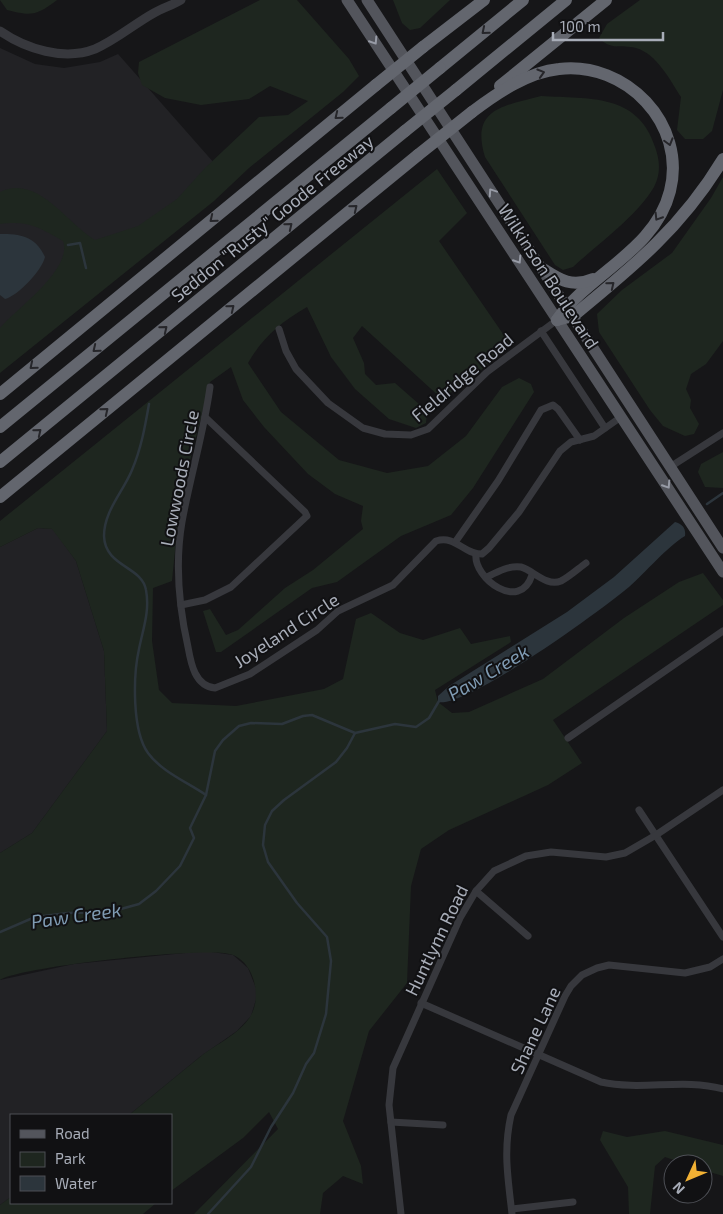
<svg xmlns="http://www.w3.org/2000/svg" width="723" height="1214" font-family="'Exo 2',sans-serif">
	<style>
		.built { fill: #222225 }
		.green { fill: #1e261f }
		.water { fill: #2c353c }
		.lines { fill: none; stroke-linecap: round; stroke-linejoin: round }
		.stream { stroke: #2c353c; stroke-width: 2.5 }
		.minor { stroke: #37383d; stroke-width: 7 }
		.tertiary { stroke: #37383d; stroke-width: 9 }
		.primary { stroke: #53555c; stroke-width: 11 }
		.motorway { stroke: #63666e; stroke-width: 12 }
		.motorway-bridge { stroke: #63666e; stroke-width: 12 }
		.oneway { stroke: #26262a }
		.oneway2 { stroke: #979ba6 }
		.labels { text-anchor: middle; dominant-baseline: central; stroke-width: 4; stroke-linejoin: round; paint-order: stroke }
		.street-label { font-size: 18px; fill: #a8adb8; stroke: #111113 }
		.water-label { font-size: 19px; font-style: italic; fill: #7f9bb3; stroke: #111113 }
	</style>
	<rect width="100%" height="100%" fill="#161618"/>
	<g class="built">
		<polygon points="0,48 35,64 64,68 100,62 118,54 222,172 0,349"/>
		<polygon points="38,528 53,529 76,561 104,651 107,731 32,833 0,853 0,547"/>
		<polygon points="205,951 233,955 248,968 258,993 251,1016 237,1031 201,1056 129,1115 11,1115 11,1197 0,1205 0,980 74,964"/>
	</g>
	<g class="green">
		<path d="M 0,0 L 57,0 C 36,16 31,16 7,10 Z"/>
		<path d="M 260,0 L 297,0 L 349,59 L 359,76 L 343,92 L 249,168 L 214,201 L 0,373 L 0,328 C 17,308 73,269 63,241 C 39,227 28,220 0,224 L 0,192 C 38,174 66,223 95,240 L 138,226 L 177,199 L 205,168 L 259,117 L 288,115 L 308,101 L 270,86 L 249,99 L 201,105 L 165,98 L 142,85 L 138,73 L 139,62 Z"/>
		<polygon points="393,0 450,0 420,28 410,30 402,23"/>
		<path d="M 640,0 L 723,0 L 723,90 L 712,131 L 703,139 L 685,139 L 677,130 L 681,97 C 670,80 657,54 636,48 C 620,44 612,51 599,38 L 607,24 Z"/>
		<path d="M 541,96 C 589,99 638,93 655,147 C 660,160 661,174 654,187 C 637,216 598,244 573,267 L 563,270 L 555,265 L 485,157 C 470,108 504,106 541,96 Z"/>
		<path d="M 437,169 L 467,213 L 439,241 L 510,344 L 478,373 L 442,399 L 362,326 L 353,338 L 364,363 L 365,374 L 376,385 L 395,383 L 427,411 L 426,423 L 416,428 L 389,419 L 355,389 L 331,357 L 307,307 C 281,322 263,337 248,363 L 281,412 L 339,460 L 387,473 L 428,466 L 466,436 L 502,387 L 519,378 L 531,384 L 534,392 L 473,488 L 451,515 L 401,536 L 337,582 L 312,588 L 221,652 L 216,652 L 203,611 L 210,609 L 226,635 L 238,630 L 285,588 L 313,570 L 363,529 L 361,521 L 363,506 L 335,494 L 308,474 L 264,427 L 243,400 L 231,367 L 210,382 L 180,500 L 172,581 L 153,588 L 152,641 L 159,690 L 172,703 L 236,706 L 324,689 L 343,679 L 356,619 L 371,613 L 400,633 L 423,640 L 460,628 L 471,644 L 510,636 L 511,642 L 435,690 L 438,702 L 452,713 L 469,712 L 543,679 L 624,618 L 679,582 L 703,573 L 723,600 L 723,605 L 553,720 L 582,763 L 548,785 L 449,830 L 421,849 L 411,886 L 407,983 L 369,1031 L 343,1121 L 361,1166 L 363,1184 L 343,1176 L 323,1193 L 320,1214 L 194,1214 L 278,1129 L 269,1112 L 243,1138 L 171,1191 L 171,1115 L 129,1115 C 153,1096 176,1076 200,1057 C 216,1044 238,1035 250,1017 C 262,998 255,964 233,955 C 212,945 17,967 0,980 L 0,853 L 32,833 L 107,731 L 104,651 L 76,561 L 52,529 L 38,528 L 0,547 L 0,521 Z"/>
		<polygon points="723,177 723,341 706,364 691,374 686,389 691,400 690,408 699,424 694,434 685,436 663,426 650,410 599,332 597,314 622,290 672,253 711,198"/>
		<polygon points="723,452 723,488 705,487 698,472 701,464"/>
		<polygon points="603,1131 627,1137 665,1131 723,1145 723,1176 703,1170 703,1164 686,1164 665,1157 655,1166 650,1214 629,1214 628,1187 600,1140"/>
		<polygon points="11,1197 11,1203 156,1203 143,1214 0,1214 0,1205"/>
	</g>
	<g class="water">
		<path d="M 0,234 C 21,234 35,236 45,257 C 42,270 18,296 5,299 L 0,295 Z"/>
		<path d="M 675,522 C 683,524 686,529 685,536 C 668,546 645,573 629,587 C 603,609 466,709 438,702 L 438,696 L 449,686 L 567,612 L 614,577 Z"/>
	</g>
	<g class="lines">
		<g class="stream">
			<polyline points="68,245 80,243 86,268"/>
			<path d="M 149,404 C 145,427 141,449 132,470 C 123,492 104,511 104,536 C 105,567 142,566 146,590 C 150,611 143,629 139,649 C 133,676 132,731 148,753 C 162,772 187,782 206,795"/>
			<polyline points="707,504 723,493"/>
			<polyline points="0,932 35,917 68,913 110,912 139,904 156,891 180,866 194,838 190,828 206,795 215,751 223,740 239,726 251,723 282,724 303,716 312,715 355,733 395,724 416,727 429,718 439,701"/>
			<polyline points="208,1214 251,1167 271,1127 293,1093 306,1064 314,1053 326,1014 331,961 327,937 297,903 268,862 263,845 265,825 272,811 284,800 336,762 347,748 355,733"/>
		</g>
		<g class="minor">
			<polyline points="279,329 286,351 296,369 328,403 363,428 385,434 411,435 428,429 487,372 557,320"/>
			<polyline points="541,331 605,428"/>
			<path d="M 210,387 C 204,432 190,477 182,522 C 175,563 179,607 188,647 C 191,664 195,686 215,688 L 250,674 L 317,630 L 338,611 L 393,585 L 436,541 C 456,535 463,554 482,554 L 489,548 L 519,512 L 560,451 L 571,442 L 594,436 L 621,417"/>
			<polyline points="670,467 723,433"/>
			<polyline points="456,541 498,481 541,410 553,405 558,409 580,440"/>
			<path d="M 476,554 C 473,578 520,613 532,575"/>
			<path d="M 487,577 C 497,572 510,565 521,567 C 533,570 546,587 561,581 C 569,577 579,568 586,563"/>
			<polyline points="181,605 205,600 231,587 307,516 305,512 205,417"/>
			<polyline points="568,738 723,631"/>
			<polyline points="639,810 723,937"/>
			<polyline points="476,891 528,936"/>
			<path d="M 421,1003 L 601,1082 C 642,1091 683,1078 723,1089"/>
			<polyline points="391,1122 443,1125"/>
			<polyline points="512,1209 573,1202"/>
			<polyline points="401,1214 389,1105 393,1068 460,918 476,891 494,871 526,856 551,852 606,857 625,853 656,835 723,790"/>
			<path d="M 512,1214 C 508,1178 503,1151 511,1115 L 565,996 L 571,986 L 582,975 L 597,968 L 609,965 L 685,973 L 710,967 L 723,959"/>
		</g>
		<path class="tertiary" d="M 0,31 C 26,49 64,61 95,49 C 116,40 134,24 154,13 C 163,8 173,5 181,0"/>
		<g class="primary">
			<polyline points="347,0 723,572"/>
			<polyline points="367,0 723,548"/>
		</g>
		<g class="motorway">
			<polyline points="423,47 484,0"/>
			<polyline points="440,68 523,0"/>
			<polyline points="500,86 606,0"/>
			<polyline points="456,90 566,0"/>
			<path d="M 472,112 C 497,93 528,72 559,69 C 626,61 687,124 670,191 C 655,251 589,273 557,320"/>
			<path d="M 543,269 C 560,280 572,288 593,279"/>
			<path d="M 557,320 L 573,316 C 634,266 682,227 723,159"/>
			<polyline points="0,394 376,85"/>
			<polyline points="0,427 391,108"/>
			<polyline points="0,462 405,131"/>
			<polyline points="0,497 418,155"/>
		</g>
		<g class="motorway-bridge">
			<polyline points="376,85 423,47"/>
			<polyline points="391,108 440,68"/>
			<polyline points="405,131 456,90"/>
			<polyline points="418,155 472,112"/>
		</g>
	</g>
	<defs><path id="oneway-chevron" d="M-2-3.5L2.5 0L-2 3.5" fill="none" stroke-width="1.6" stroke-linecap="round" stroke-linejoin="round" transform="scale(1.25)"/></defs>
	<g class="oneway">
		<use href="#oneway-chevron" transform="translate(485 31) rotate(140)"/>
		<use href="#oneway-chevron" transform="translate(541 73) rotate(-17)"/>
		<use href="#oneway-chevron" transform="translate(338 116) rotate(141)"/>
		<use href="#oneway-chevron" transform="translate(669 142) rotate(74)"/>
		<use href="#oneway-chevron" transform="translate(354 208) rotate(-39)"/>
		<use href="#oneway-chevron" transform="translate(658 217) rotate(122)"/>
		<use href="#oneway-chevron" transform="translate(213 219) rotate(141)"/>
		<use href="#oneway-chevron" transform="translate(289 226) rotate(-39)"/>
		<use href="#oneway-chevron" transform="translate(611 285) rotate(-39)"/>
		<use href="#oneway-chevron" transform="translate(231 308) rotate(-39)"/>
		<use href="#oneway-chevron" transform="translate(164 329) rotate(-39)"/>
		<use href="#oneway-chevron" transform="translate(96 349) rotate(141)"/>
		<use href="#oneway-chevron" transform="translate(33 366) rotate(140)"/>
		<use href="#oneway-chevron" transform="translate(105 411) rotate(-39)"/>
		<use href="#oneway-chevron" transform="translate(38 432) rotate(-39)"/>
	</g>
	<g class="oneway2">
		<use href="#oneway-chevron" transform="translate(374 41) rotate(57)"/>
		<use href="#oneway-chevron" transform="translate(492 192) rotate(-124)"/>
		<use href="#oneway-chevron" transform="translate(518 260) rotate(57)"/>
		<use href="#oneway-chevron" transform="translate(667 485) rotate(57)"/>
	</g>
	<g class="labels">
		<g class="street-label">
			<text transform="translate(272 218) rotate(-39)">Seddon "Rusty" Goode Freeway</text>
			<text transform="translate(549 276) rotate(57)">Wilkinson Boulevard</text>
			<text transform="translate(462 377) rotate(-40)">Fieldridge Road</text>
			<text transform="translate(179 478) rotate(-79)">Lowwoods Circle</text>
			<text transform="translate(286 630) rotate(-33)">Joyeland Circle</text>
			<text transform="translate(436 940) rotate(-64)">Huntlynn Road</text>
			<text transform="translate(535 1030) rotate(-65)">Shane Lane</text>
		</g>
		<g class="water-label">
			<text transform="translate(488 672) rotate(-31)">Paw Creek</text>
			<text transform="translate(76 915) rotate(-8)">Paw Creek</text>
		</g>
	</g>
	<rect x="10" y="1114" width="162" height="90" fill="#111113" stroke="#4d4f55"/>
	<rect x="20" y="1130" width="25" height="8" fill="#53555c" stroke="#4d4f55"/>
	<text x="55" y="1139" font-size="15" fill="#a8adb8">Road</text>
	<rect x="20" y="1152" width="25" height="15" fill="#1e261f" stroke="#4d4f55"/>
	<text x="55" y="1164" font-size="15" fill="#a8adb8">Park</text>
	<rect x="20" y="1176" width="25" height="15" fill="#2c353c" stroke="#4d4f55"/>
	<text x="55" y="1189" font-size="15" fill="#a8adb8">Water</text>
	<g transform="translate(688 1179) rotate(226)"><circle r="24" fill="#111113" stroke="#4d4f55"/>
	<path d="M0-4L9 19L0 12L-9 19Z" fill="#f2b134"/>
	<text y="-8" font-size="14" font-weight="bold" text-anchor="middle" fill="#a8adb8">N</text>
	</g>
	<path d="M553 32v8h110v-8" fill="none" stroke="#a8adb8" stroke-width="2.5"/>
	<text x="560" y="32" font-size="15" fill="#a8adb8" stroke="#111113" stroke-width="4" paint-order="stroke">100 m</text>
</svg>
